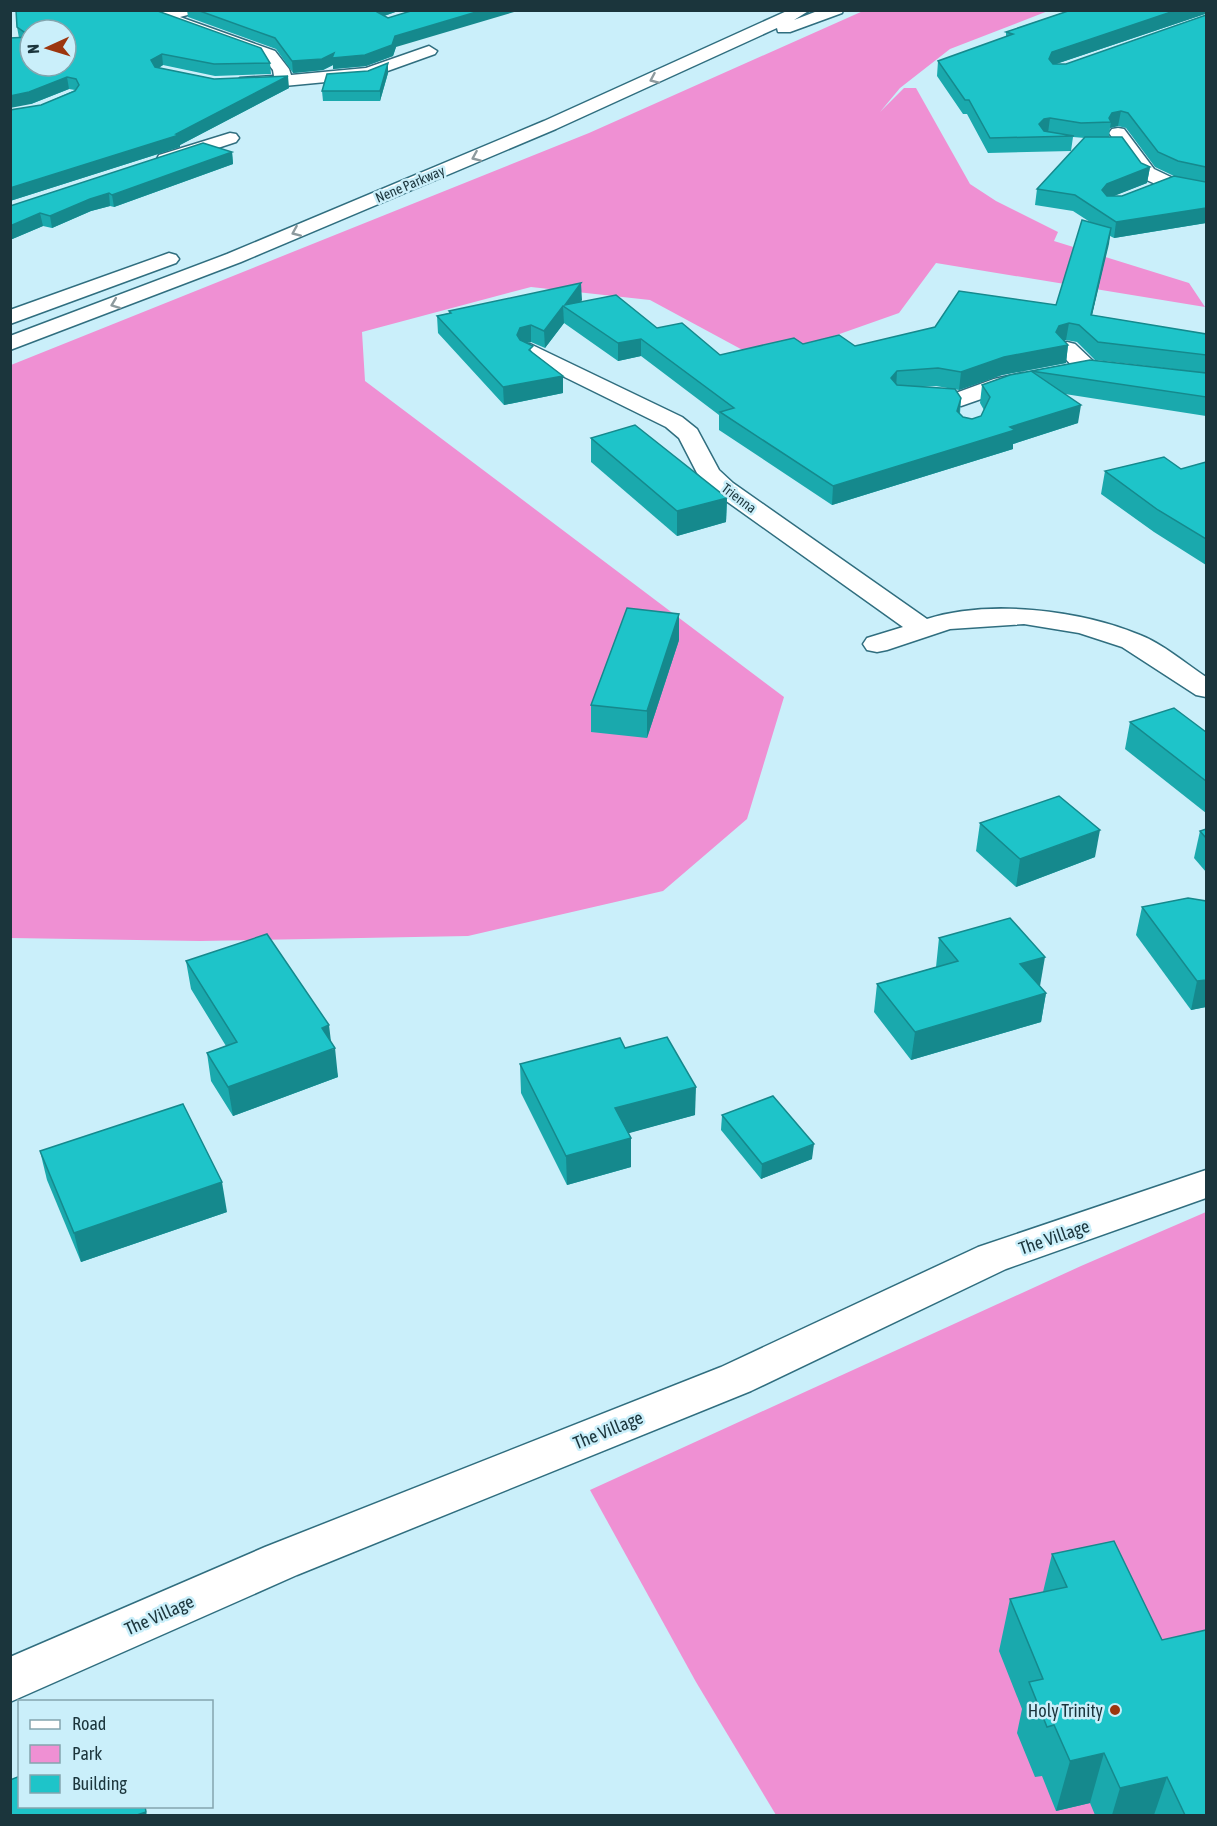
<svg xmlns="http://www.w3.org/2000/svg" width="1217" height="1826" font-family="'Asap Condensed',sans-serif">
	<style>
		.green { fill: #ef90d3 }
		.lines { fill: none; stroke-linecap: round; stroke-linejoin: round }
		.minor-casing { stroke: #306e7f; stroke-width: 3 }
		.trunk-casing { stroke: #306e7f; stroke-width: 3 }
		.minor { fill: #fff; fill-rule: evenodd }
		.trunk { fill: #fff; fill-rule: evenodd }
		.wall { fill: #1aa9ad; fill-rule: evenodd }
		.shaded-wall { fill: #15898d }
		.building { fill: #1ec4c9; stroke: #15898d; stroke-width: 1.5 }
		.oneway { stroke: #8d9a9e }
		.poi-dot { fill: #9c360e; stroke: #caeffa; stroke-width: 2 }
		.labels { text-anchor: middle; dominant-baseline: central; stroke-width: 5; stroke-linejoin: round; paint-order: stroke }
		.far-street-label { font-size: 14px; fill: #1b353c; stroke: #caeffa }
		.near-street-label { font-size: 18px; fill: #1b353c; stroke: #caeffa }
		.near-poi-label { font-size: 18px; fill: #1b353c; stroke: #caeffa; text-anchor: end }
	</style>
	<rect width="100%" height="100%" fill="#caeffa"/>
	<g class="green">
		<polygon points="863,11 1048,11 950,49 900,88 880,112 904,88 916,88 970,184 996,201 1058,232 1054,241 1189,283 1205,307 936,263 899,313 763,361 650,300 531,287 362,332 365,381 784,697 747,819 663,891 468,936 200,941 11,938 11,365 589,133"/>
		<polygon points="1206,1212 1206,1815 776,1815 696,1682 590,1490 1081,1266"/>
	</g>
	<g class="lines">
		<defs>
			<g id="minor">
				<polygon points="170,10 196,10 195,13 180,17 275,51 289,69 291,75 366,68 429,46 437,51 435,54 368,78 284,86 246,87 240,86 238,82 240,78 274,76 273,70 263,57 158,20 156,17 158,14"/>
				<polygon points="1118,128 1124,129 1154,169 1175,179 1206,185 1206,197 1162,187 1140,177 1109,133 1112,129"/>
				<polygon points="230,133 236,134 239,138 236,142 166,165 159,163 157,159 159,155"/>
				<polygon points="1067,342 1075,344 1094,362 1206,375 1206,389 1079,373 1056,349 1059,344"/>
				<path d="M 530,344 L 682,417 L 697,429 L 719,470 L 733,483 L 927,619 C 988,599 1081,610 1140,635 C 1163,644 1185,663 1206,677 L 1206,697 L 1196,695 L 1122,647 L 1079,633 L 1024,624 L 950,629 L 887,650 L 877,652 L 867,650 L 863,644 L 867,638 L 903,627 L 715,493 L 697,473 L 679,438 L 666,427 L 522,356 L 519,351 L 522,346 Z"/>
				<polygon points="1023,373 1031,375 1034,380 1031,385 1007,390 961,406 953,404 949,399 953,394 994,379"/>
				<polygon points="1206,1170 1206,1198 1006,1269 751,1391 297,1575 10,1702 10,1657 265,1547 721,1367 978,1247"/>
			</g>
			<g id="trunk">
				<polygon points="789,10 810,10 794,20 820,10 843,10 842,13 790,32 778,32 777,28 556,129 241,262 10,350 10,336 227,254 544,121"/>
				<polygon points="169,253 176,255 179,259 176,263 10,324 10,310"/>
			</g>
		</defs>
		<use href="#minor" class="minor-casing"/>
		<use href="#trunk" class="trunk-casing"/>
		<use href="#minor" class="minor"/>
		<use href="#trunk" class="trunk"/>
	</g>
	<g class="wall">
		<polygon points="187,10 401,10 384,16 396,47 393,56 366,66 333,69 333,65 323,70 293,73 276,49 188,17"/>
		<path d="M 1071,10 L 1206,10 L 1206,15 L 1205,14 L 1056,64 L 1066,64 L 1206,15 L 1206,223 L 1114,238 L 1110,236 L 1092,315 L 1206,334 L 1206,373 L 1095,360 L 1077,342 L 1066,340 L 1064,341 L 1068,345 L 1066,363 L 1002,375 L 959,390 L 936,386 L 920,387 L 961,398 L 960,414 L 963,417 L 972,419 L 981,416 L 984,410 L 980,403 L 982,385 L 1010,375 L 1090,360 L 1206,373 L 1206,416 L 1065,394 L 1078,423 L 1013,444 L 1013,449 L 832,505 L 719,430 L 719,415 L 641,356 L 618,361 L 564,323 L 545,348 L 531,342 L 526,343 L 533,353 L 563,376 L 563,393 L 504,405 L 438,333 L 437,316 L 449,313 L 449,311 L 582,300 L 580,302 L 657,328 L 720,355 L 803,344 L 855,346 L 1056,305 L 1090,222 L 1073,211 L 1035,205 L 1037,189 L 1085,138 L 1073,137 L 1071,151 L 988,153 L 967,114 L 963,114 L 937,76 L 938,61 L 1006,37 L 1006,32 ZM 1118,126 L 1126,128 L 1155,167 L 1174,176 L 1122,196 L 1113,196 L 1147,183 L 1150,167 L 1141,163 L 1109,137 L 1110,128 Z"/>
		<polygon points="157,12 270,63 271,74 215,76 163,65 159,68 214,79 289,88 180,145 180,147 10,201 10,110 41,105 75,90 69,89 31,104 17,27"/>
		<polygon points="388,63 388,73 380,101 323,101 322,91 368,71"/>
		<polygon points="232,152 233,164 114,207 110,206 91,211 52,228 43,226 10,240 10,206"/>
		<polygon points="591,438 727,498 726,522 677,536 591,462"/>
		<polygon points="1206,462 1206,565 1154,532 1101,494 1105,471 1181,469"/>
		<polygon points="679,640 647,738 591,732 591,705"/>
		<polygon points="1130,722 1206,732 1206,813 1125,749"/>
		<polygon points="980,823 1095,857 1016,887 976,851"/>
		<polygon points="1206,829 1206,872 1194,858 1200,831"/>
		<polygon points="1206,901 1206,1007 1191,1010 1136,935 1142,907"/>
		<polygon points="939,938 1040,986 1039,986 1046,993 1041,1022 911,1060 874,1012 877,984 936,967"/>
		<polygon points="186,961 331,1043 338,1077 233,1116 211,1081 207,1053 226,1046 191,989"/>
		<polygon points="625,1048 695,1115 628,1133 631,1138 631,1167 567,1185 521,1093 520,1064"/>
		<polygon points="722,1115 812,1159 761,1179 721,1130"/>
		<polygon points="40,1151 227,1212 81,1262 47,1180"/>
		<polygon points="1052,1554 1206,1815 1095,1815 1090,1803 1056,1811 1042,1776 1035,1777 1017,1733 1022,1709 999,1651 1010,1599 1043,1592"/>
	</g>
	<g class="shaded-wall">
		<polygon points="378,10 401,10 381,17 377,12"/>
		<polygon points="483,10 521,10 396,47 393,56 366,66 333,69 333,65 323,70 293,73 292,61 334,53"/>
		<polygon points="1177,10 1206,10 1205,14 1050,66 1049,59 1052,52"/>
		<polygon points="162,54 163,65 153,71 151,60"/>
		<polygon points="388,63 388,73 380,101 380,91"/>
		<polygon points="288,76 289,88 180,145 180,147 10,201 10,188 176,134"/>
		<polygon points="67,77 69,89 31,104 10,108 10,96"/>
		<polygon points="1121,111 1118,126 1110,128 1111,122 1109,118 1112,113"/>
		<polygon points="1050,118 1048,133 1042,134 1039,124 1044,119"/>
		<polygon points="232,152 233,164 114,207 112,195"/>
		<polygon points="1150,167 1147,183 1104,200 1102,190 1107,184"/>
		<polygon points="109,193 110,206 91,211 52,228 50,216 90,199"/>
		<polygon points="1206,208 1206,223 1114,238 1116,222"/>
		<polygon points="40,213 43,226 10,240 10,226"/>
		<polygon points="1111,228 1109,244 1088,332 1091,315"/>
		<polygon points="581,283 582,300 572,312 565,305"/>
		<polygon points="563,306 564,323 545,348 544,331"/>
		<polygon points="1069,323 1066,340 1057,343 1068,345 1066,363 1002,375 959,390 961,372 1056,332 1059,326"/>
		<polygon points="531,325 531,342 520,345 517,335 520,328"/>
		<polygon points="641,339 641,356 618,361 618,343"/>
		<polygon points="897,371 896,389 891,378"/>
		<polygon points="563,376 563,393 504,405 503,387"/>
		<polygon points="961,398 959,415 957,411"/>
		<polygon points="1081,405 1078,423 1013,444 1013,449 832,505 833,486 1010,427"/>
		<polygon points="727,498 726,522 677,536 677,511"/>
		<polygon points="679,614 679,640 647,738 647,711"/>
		<polygon points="1100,830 1095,857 1016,887 1020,859"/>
		<polygon points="1045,957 1040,986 1016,993 1020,964"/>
		<polygon points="1206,980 1206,1007 1191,1010 1197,981"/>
		<polygon points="1046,993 1041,1022 911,1060 915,1032"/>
		<polygon points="329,1025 332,1050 335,1048 338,1077 233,1116 228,1087 322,1028"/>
		<polygon points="696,1087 695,1115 615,1137 615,1108"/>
		<polygon points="631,1138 631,1167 567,1185 566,1156"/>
		<polygon points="814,1144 812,1159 761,1179 762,1164"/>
		<polygon points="222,1182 227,1212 81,1262 74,1233"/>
		<polygon points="1104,1753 1090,1803 1056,1811 1070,1761"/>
		<polygon points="1167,1777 1154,1815 1112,1815 1120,1788"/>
		<polygon points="146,1812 147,1815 137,1815"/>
	</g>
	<g class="building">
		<polygon points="16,10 155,10 261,48 270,63 214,64 162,54 151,60 155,67 214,79 288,76 176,134 179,135 10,188 10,110 41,105 75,91 79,85 76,79 67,77 29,92 10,96 10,38 30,37 30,66 66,66 66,30 30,30 30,36 17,27"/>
		<polygon points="197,10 378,10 377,12 388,18 414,10 483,10 395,36 392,45 365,55 332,58 334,53 322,59 292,61 275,38"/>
		<polygon points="1071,10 1177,10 1052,52 1049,59 1053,64 1066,64 1206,15 1206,167 1178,161 1158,152 1128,113 1121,111 1112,113 1109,118 1111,122 1081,123 1050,118 1044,119 1039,124 1044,131 1074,136 990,138 969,100 965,100 938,61 1013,34 1006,32"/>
		<polygon points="388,63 380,91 322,91 327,74 368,71"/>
		<polygon points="1085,137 1122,137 1141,163 1150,167 1107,184 1102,190 1107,196 1122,196 1174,176 1206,182 1206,208 1116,222 1075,195 1037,189"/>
		<polygon points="203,143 232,152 112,195 109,193 90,199 50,216 40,213 10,226 10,206"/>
		<polygon points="1082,220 1111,228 1091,315 1206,334 1206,355 1098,342 1079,325 1069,323 1059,326 1056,332 1068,345 1004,357 961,372 938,368 897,371 891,378 897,385 955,389 961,398 957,411 963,417 972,419 981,416 990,397 982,385 1010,375 1090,360 1206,373 1206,397 1031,371 1081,405 1010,427 1015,430 833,486 720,412 734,408 641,339 618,343 563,306 544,331 531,325 520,328 517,335 520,340 533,346 529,350 563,376 503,387 437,316 451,313 449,311 581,283 565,305 616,295 657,328 682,323 720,355 794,338 803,344 839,335 855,346 935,327 959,291 1056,305"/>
		<polygon points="635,425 727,498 677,511 591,438"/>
		<polygon points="1164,457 1181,469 1206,462 1206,539 1158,510 1105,471"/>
		<polygon points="627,608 679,614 647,711 591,705"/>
		<polygon points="1174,708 1206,732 1206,781 1130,722"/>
		<polygon points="1059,796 1100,830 1020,859 980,823"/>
		<polygon points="1206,829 1206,838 1200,831"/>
		<polygon points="1188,898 1206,901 1206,980 1197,981 1142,907"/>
		<polygon points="1010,918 1045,957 1020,964 1046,993 915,1032 877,984 958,961 939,938"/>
		<polygon points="267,934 329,1025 322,1028 335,1048 228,1087 207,1053 237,1042 186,961"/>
		<polygon points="667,1037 696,1087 615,1108 631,1138 566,1156 520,1064 620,1038 625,1048"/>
		<polygon points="773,1096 814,1144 762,1164 722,1115"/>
		<polygon points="183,1104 222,1182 74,1233 40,1151"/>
		<polygon points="1114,1541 1162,1640 1206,1630 1206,1815 1185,1815 1167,1777 1120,1788 1104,1753 1070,1761 1054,1725 1047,1727 1029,1682 1043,1679 1010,1599 1067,1587 1052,1554"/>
		<polygon points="20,1776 20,1806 145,1806 146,1812 137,1815 10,1815 10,1780"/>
	</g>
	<defs><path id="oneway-chevron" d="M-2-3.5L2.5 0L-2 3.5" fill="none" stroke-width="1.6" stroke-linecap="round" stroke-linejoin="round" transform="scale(1.5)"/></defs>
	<g class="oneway">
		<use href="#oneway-chevron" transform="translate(654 79) rotate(156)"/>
		<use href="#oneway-chevron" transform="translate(476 157) rotate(157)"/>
		<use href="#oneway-chevron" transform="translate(296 232) rotate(157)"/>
		<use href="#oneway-chevron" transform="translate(115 304) rotate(159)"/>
	</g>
	<circle class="poi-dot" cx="1115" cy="1710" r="6"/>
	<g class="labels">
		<g class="far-street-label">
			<text transform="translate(410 184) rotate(-23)">Nene Parkway</text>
			<text transform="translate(739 498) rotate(37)">Trienna</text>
		</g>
		<g class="near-street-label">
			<text transform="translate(1054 1237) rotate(-19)">The Village</text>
			<text transform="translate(608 1430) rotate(-22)">The Village</text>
			<text transform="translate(159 1615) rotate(-24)">The Village</text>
		</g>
		<g class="near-poi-label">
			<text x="1103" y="1710">Holy Trinity</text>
		</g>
	</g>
	<rect width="1217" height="1826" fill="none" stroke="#1b353c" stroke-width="24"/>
	<rect x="18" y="1700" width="195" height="108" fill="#caeffa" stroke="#84a5ae" stroke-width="1.5"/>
	<rect x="30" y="1720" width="30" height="9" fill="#ffffff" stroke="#84a5ae" stroke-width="1.5"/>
	<text x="72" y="1730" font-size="18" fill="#1b353c">Road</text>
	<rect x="30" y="1745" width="30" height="18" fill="#ef90d3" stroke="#84a5ae" stroke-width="1.5"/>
	<text x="72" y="1760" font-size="18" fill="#1b353c">Park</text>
	<rect x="30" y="1775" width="30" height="18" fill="#1ec4c9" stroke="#84a5ae" stroke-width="1.5"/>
	<text x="72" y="1790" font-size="18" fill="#1b353c">Building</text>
	<g transform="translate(48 48) rotate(266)"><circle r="28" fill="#caeffa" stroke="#84a5ae" stroke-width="1.5"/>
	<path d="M0-4.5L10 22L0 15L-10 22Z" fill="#9c360e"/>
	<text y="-9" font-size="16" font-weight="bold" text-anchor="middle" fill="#1b353c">N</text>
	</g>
</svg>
